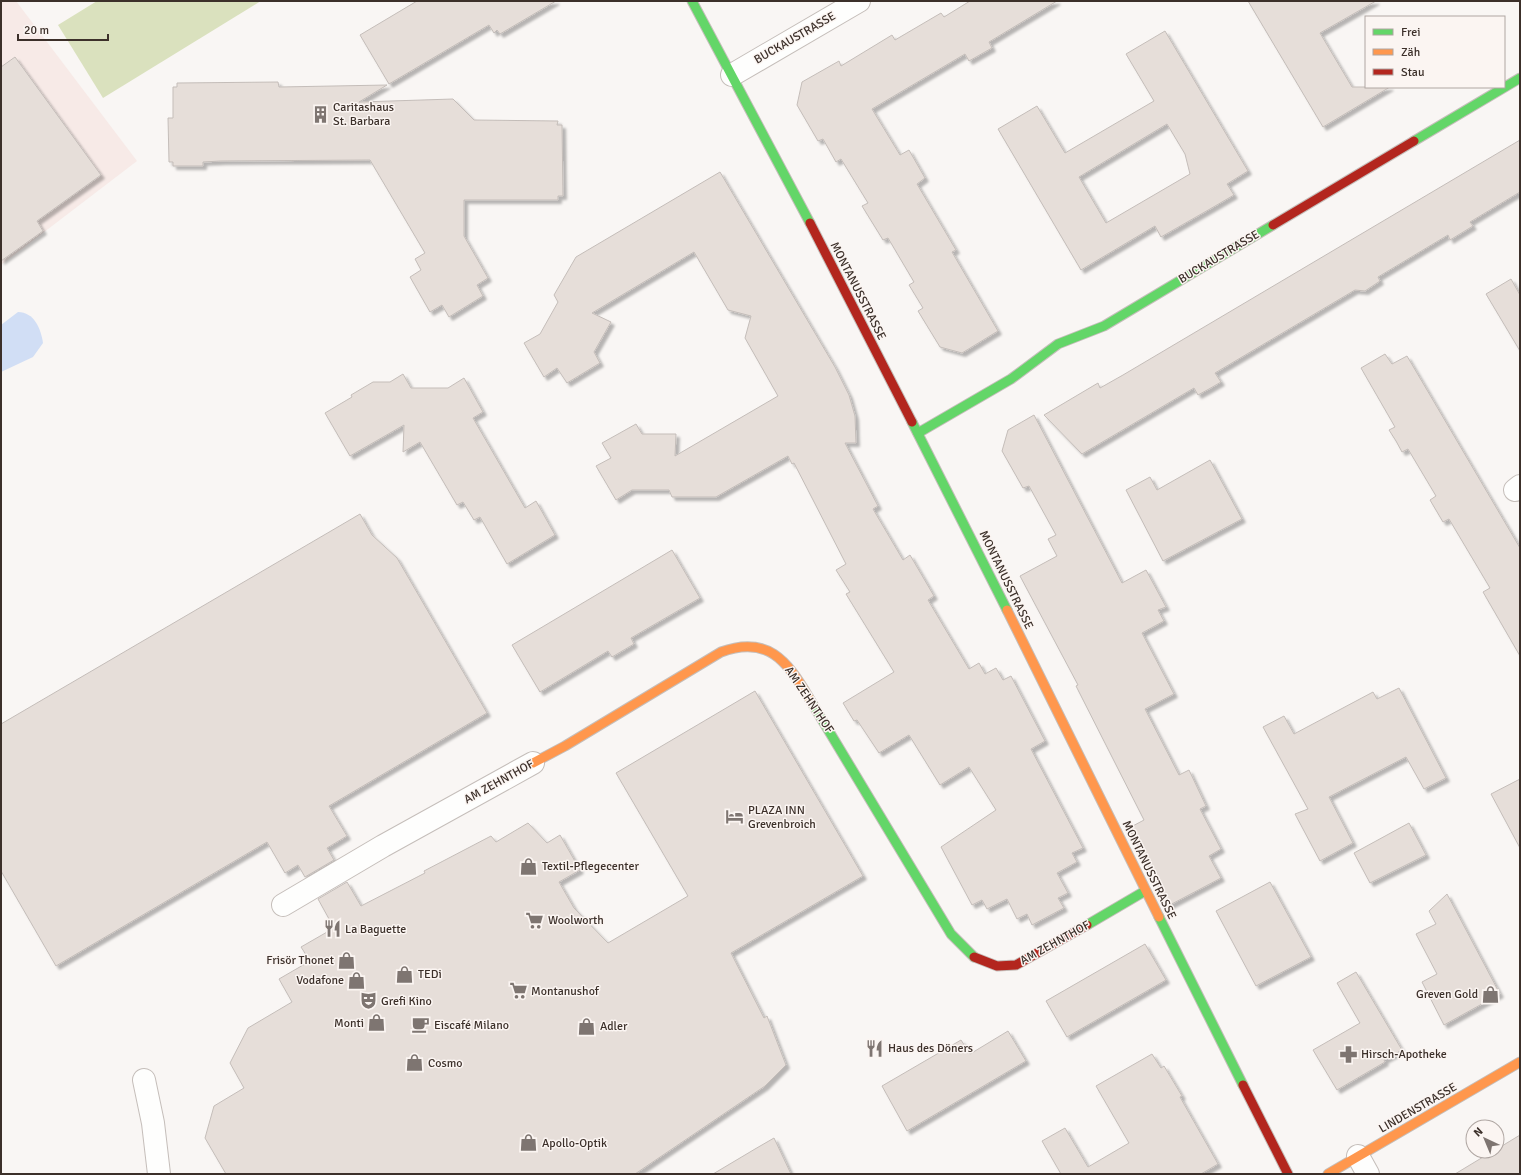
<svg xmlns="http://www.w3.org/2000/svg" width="1521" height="1175" font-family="Signika,sans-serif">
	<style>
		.medical { fill: #f7eae7 }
		.green { fill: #dae1be }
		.water { fill: #d1def5 }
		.building { fill: #e6ded9; stroke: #c4bdb9; fill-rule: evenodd; filter: url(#shadow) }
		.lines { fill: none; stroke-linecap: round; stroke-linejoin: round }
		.street-casing { stroke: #c5beba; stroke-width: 24 }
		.fast-casing { stroke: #c5beba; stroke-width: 11 }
		.slow-casing { stroke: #c5beba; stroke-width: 11 }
		.jam-casing { stroke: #c5beba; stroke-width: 11 }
		.street { stroke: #fefefd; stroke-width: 22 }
		.fast { stroke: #63d668; stroke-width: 9 }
		.slow { stroke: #ff974d; stroke-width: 9 }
		.jam { stroke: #b3261e; stroke-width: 9 }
		.labels { text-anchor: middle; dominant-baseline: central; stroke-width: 3; stroke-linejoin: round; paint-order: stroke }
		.street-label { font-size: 12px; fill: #3c302a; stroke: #fbf5f2 }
		.poi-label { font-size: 12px; fill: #3c302a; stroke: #fbf5f2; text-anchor: start }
	</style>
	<defs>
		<filter id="shadow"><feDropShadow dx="3.5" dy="3.5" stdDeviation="1" flood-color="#0004"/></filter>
	</defs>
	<rect width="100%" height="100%" fill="#f9f6f4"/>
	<polygon class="medical" points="1,1 16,1 137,161 1,265"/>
	<polygon class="green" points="97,1 261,1 103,98 58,25"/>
	<path class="water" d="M 18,312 C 34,312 41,329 43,343 L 33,357 L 1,372 L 1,325 Z"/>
	<g class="building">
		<polygon points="417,1 556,1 500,34 497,30 494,33 489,25 389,84 360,35"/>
		<polygon points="970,1 1057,1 989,42 992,48 969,61 965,54 872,109 900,155 909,150 925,178 917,184 956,250 952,252 998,331 962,353 940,347 918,311 923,308 909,285 914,282 888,238 883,240 862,206 868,203 841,159 836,162 823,139 818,141 797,105 802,82 839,61 841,66 892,35 895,40 941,13 944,17"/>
		<polygon points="1248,1 1376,1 1320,33 1352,87 1390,87 1323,127"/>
		<path d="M 1165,31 L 1248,171 L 1227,184 L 1234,195 L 1210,209 L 1161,237 L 1155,226 L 1081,270 L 998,129 L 1037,106 L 1065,153 L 1154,101 L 1126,54 ZM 1167,124 L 1185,154 L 1190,174 L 1106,223 L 1079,177 Z"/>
		<polygon points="15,57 101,175 37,221 43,231 1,261 1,67"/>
		<polygon points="278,82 279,87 387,85 359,102 453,99 474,120 558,121 557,125 562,125 563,196 558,196 558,200 464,200 464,236 488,278 477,285 483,296 449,317 442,305 430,312 410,277 421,270 415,259 425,253 370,160 221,161 203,162 203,166 173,166 173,162 169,162 168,118 173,118 173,87 177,87 177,83"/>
		<polygon points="1520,140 1520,192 1470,222 1473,226 1450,240 1448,235 1378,277 1380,281 1365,291 1355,290 1215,373 1221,382 1209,389 1198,395 1194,388 1082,454 1044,415 1098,383 1100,388 1123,375"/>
		<polygon points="720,172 835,367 849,395 855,416 856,443 845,443 878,506 873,509 903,560 910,555 934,596 928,600 969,669 979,663 985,674 996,668 1003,680 1011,676 1045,741 1031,749 1083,848 1072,853 1077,862 1057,873 1068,893 1058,898 1064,908 1032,925 1027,914 1017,919 1007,899 987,909 982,900 972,905 941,847 996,810 969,767 940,785 909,735 879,753 857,720 854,721 843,703 894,672 846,594 850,592 836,570 846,564 794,463 792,464 788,456 716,497 672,497 669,490 632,490 616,500 596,466 611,458 602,443 636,424 642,434 676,434 675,456 778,396 745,338 751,316 728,310 694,252 592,313 611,322 594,352 600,363 567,383 557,368 544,377 524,343 540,334 558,302 554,295 576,257"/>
		<polygon points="1511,279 1520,295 1520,351 1486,294"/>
		<polygon points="1385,354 1392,364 1407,356 1520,548 1520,656 1483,592 1490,588 1449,519 1443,522 1430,500 1436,496 1408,449 1402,452 1396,441 1389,430 1395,427 1361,368"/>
		<polygon points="403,374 411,388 448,388 464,378 483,412 473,418 525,508 536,501 555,535 507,564 480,517 474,520 463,502 457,505 420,442 403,452 404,425 350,456 325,413 352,397 351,395 373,382 390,382"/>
		<polygon points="1034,415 1122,583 1146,570 1166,607 1158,610 1164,621 1142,633 1174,694 1145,709 1179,775 1189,770 1206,806 1200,809 1221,849 1209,856 1221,878 1168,906 1129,828 1144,820 1076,686 1078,685 1020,576 1057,556 1048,539 1056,535 1029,486 1023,488 1002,451 1008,430"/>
		<polygon points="1210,460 1242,519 1163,561 1126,490 1150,477 1157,490"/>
		<polygon points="360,514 372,535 397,558 487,713 329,806 347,836 327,848 334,860 305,877 298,865 285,873 267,842 56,966 1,871 1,724"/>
		<polygon points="672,550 700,598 631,638 634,644 612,657 608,651 540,692 512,645"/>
		<polygon points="1399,688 1446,778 1424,789 1406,757 1329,797 1353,843 1320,861 1295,814 1308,809 1263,727 1284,716 1294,734 1373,692 1377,699"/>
		<polygon points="755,691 863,876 731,953 764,1018 767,1016 786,1065 765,1086 635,1174 226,1174 205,1138 214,1106 244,1088 230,1063 248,1028 292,1002 279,979 310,961 301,947 334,928 318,899 347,882 361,906 425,873 424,871 491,836 496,842 528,823 547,843 560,835 580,870 559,882 574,908 608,943 688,896 616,773"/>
		<polygon points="1520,779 1520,848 1491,794"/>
		<polygon points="1409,823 1426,855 1370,883 1354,853"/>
		<polygon points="1270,882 1311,957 1256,986 1216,911"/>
		<polygon points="1447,894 1500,994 1444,1025 1422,982 1437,974 1416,934 1436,924 1429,911"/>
		<polygon points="1145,944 1166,980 1067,1037 1046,1001"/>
		<polygon points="1356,972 1402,1050 1384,1060 1385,1062 1337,1090 1313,1050 1360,1023 1337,983"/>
		<polygon points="1008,1031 1026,1061 907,1131 882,1086 961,1040 970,1054"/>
		<polygon points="1152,1054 1161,1068 1164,1066 1182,1096 1180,1097 1218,1164 1201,1174 1061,1174 1042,1141 1065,1128 1088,1167 1129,1143 1096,1086"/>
		<polygon points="1520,1135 1520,1174 1455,1174 1493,1151 1497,1151 1497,1149"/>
		<polygon points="774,1138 791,1174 713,1174 755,1149"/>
	</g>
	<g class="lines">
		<defs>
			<g id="street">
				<polyline points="732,75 859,1"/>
				<polyline points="1515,490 1520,486"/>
				<polyline points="283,905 383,846 533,763"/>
				<polyline points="144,1080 153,1123 159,1174"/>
				<polyline points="1358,1156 1368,1174"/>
			</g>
			<g id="fast">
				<polyline points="692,1 810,223"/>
				<polyline points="1414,141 1520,78"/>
				<polyline points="912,422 1007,610"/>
				<polyline points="918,433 1011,379 1058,344 1104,326 1273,225"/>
				<polyline points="809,698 951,934 974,957"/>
				<polyline points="1159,917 1243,1085"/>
				<polyline points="1087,925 1145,891"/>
			</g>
			<g id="slow">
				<polyline points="1007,610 1159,917"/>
				<path d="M 533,763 L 565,746 L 721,652 C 767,635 787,660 809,698"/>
				<polyline points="1328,1174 1520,1062"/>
			</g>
			<g id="jam">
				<polyline points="810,223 912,422"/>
				<polyline points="1273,225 1414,141"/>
				<polyline points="974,957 997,966 1016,965 1087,925"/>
				<polyline points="1243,1085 1288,1174"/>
			</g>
		</defs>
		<use href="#street" class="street-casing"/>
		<use href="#fast" class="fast-casing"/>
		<use href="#slow" class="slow-casing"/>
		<use href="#jam" class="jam-casing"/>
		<use href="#street" class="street"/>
		<use href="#fast" class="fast"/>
		<use href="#slow" class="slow"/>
		<use href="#jam" class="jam"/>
	</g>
	<defs>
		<symbol id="building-bare" viewBox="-9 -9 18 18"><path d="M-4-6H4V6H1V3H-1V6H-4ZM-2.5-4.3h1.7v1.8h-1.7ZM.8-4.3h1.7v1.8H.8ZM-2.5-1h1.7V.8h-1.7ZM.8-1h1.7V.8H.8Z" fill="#7e7571" stroke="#fbf5f2" stroke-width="2.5" paint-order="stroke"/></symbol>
		<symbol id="hotel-bare" viewBox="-9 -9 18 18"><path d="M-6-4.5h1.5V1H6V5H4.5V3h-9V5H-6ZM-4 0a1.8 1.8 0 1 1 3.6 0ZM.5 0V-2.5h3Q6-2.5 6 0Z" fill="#7e7571" stroke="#fbf5f2" stroke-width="2.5" paint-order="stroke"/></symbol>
		<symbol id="shop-bare" viewBox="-9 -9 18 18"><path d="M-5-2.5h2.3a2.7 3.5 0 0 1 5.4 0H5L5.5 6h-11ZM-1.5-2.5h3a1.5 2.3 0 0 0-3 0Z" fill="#7e7571" stroke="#fbf5f2" stroke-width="2.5" paint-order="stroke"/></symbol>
		<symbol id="supermarket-bare" viewBox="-9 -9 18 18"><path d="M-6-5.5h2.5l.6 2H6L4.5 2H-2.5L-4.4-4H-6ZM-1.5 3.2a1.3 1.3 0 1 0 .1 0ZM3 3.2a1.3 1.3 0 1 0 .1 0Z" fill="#7e7571" stroke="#fbf5f2" stroke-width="2.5" paint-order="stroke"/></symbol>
		<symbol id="restaurant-bare" viewBox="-9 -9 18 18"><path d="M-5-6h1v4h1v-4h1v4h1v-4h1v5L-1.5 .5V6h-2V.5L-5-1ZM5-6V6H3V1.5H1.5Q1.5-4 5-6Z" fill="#7e7571" stroke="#fbf5f2" stroke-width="2.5" paint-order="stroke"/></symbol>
		<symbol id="theatre-bare" viewBox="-9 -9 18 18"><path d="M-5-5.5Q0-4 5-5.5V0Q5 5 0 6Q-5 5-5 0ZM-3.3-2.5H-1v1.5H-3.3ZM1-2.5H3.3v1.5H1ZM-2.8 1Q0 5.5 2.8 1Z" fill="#7e7571" stroke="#fbf5f2" stroke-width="2.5" paint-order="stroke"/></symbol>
		<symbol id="cafe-bare" viewBox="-9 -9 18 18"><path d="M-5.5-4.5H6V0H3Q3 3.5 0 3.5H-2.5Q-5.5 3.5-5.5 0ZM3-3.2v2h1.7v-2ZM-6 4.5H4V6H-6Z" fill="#7e7571" stroke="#fbf5f2" stroke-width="2.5" paint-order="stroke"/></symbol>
		<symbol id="pharmacy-bare" viewBox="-9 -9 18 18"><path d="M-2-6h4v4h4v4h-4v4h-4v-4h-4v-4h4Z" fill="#7e7571" stroke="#fbf5f2" stroke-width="2.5" paint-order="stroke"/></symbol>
	</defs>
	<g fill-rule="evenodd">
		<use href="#building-bare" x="308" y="102" width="25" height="25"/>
		<use href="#hotel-bare" x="722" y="804" width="25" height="25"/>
		<use href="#shop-bare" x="516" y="854" width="25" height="25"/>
		<use href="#supermarket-bare" x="522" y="908" width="25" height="25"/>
		<use href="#restaurant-bare" x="320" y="916" width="25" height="25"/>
		<use href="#shop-bare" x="334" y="948" width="25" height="25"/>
		<use href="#shop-bare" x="392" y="962" width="25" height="25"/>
		<use href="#shop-bare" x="344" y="968" width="25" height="25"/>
		<use href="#supermarket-bare" x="506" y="978" width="25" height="25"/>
		<use href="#shop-bare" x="1478" y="982" width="25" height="25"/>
		<use href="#theatre-bare" x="356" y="988" width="25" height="25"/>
		<use href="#shop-bare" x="364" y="1010" width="25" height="25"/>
		<use href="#cafe-bare" x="408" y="1012" width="25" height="25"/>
		<use href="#shop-bare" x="574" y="1014" width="25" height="25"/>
		<use href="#restaurant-bare" x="862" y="1036" width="25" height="25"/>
		<use href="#pharmacy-bare" x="1336" y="1042" width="25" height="25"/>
		<use href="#shop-bare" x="402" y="1050" width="25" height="25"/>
		<use href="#shop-bare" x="516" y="1130" width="25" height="25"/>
	</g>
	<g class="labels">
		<g class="street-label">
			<text transform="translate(795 38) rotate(-30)">BUCKAUSTRASSE</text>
			<text transform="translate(1219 257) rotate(-31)">BUCKAUSTRASSE</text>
			<text transform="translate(858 291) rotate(63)">MONTANUSSTRASSE</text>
			<text transform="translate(1006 580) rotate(64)">MONTANUSSTRASSE</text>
			<text transform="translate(809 700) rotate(56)">AM ZEHNTHOF</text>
			<text transform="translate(499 782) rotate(-29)">AM ZEHNTHOF</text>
			<text transform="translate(1149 870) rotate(64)">MONTANUSSTRASSE</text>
			<text transform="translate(1055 943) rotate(-29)">AM ZEHNTHOF</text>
			<text transform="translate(1418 1108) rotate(-30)">LINDENSTRASSE</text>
		</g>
		<g class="poi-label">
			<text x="333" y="107">Caritashaus<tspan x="333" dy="14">St. Barbara</tspan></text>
			<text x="748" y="810">PLAZA INN<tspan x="748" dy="14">Grevenbroich</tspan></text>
			<text x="542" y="866">Textil-Pflegecenter</text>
			<text x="548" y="920">Woolworth</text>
			<text x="345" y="929">La Baguette</text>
			<text x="334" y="960" text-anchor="end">Frisör Thonet</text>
			<text x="418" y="974">TEDi</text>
			<text x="344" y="980" text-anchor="end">Vodafone</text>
			<text x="531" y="991">Montanushof</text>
			<text x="1478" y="994" text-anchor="end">Greven Gold</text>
			<text x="381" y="1001">Grefi Kino</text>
			<text x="364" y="1023" text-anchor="end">Monti</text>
			<text x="434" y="1025">Eiscafé Milano</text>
			<text x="600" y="1026">Adler</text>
			<text x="888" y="1048">Haus des Döners</text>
			<text x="1361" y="1054">Hirsch-Apotheke</text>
			<text x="428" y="1063">Cosmo</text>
			<text x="542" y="1143">Apollo-Optik</text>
		</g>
	</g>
	<rect width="1521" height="1175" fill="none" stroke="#3c302a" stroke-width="4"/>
	<rect x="1365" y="16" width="140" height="72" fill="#fbf5f2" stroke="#afa6a2"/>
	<rect x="1373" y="29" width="20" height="6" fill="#63d668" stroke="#afa6a2"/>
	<text x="1401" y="36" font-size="12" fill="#3c302a">Frei</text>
	<rect x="1373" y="49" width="20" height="6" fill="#ff974d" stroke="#afa6a2"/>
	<text x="1401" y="56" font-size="12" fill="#3c302a">Zäh</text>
	<rect x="1373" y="69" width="20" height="6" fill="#b3261e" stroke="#afa6a2"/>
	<text x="1401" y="76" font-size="12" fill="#3c302a">Stau</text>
	<g transform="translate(1485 1139) rotate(316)"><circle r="19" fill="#fbf5f2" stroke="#afa6a2"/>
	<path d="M0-3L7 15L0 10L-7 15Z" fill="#7e7571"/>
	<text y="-6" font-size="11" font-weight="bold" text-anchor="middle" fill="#3c302a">N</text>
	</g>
	<path d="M18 34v6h90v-6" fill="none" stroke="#3c302a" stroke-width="2"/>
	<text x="24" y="34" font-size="12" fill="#3c302a" stroke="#fbf5f2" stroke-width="3" paint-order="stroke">20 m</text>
</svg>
